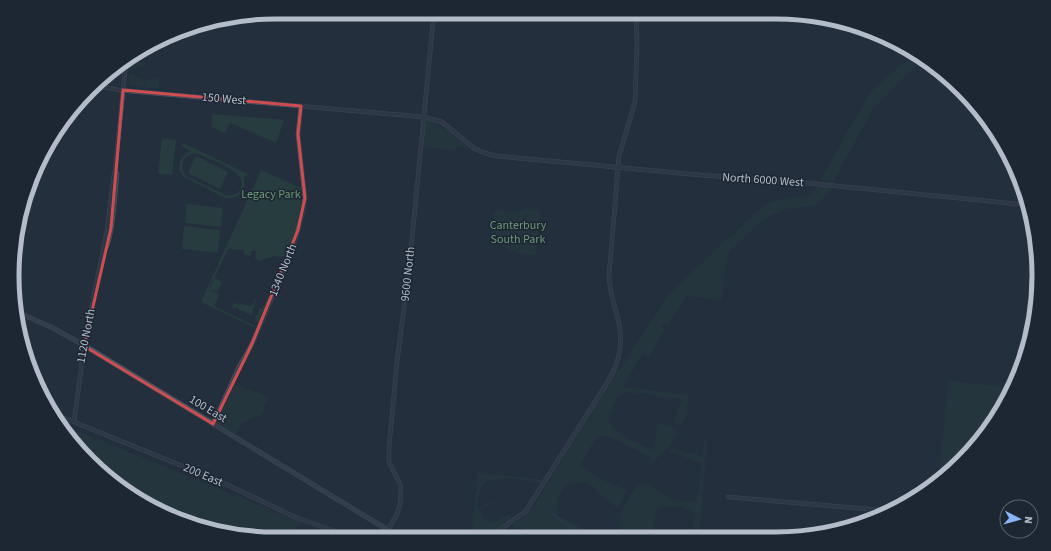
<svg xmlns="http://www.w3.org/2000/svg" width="1051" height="551" font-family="'Source Sans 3',sans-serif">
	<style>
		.green { fill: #263c3f; fill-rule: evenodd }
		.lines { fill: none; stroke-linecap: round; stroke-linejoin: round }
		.stream { stroke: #394c67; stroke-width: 1 }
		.tertiary-casing { stroke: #565f6c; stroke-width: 4.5 }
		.secondary-casing { stroke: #565f6c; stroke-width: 5 }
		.tertiary { stroke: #38414e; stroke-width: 3.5 }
		.secondary { stroke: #465061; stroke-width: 4 }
		.marked { fill: none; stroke: #ce4d50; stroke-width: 3; stroke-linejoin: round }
		.labels { text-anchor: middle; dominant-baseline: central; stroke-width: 3; stroke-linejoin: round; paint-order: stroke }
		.street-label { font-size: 12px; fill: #b4bcc9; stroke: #1d2633 }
		.park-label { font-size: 12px; fill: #6b9a76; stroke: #1d2633 }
		.rim { fill: none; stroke: #b4bcc9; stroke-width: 5 }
	</style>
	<rect width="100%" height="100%" fill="#242f3e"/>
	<g class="green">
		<polygon points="915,54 924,59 905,76 873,109 833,182 821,180 852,123 873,90 879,84"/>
		<polygon points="130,61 145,62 145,66 136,66 136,68 129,68"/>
		<polygon points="129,74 136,75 136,78 144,80 144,87 129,85"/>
		<polygon points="159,77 159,88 145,87 146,80 151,80 151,79 158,79"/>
		<polygon points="212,114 284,120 276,143 230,123 225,133 212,127"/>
		<path d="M 427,121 C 445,126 456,136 468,149 L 464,149 L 462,146 L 458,146 L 453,150 L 424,147 L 423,145 L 425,122 Z"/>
		<polygon points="162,138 176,140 172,175 158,174"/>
		<path d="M 183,143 L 248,174 L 246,177 L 243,176 C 248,189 239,200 225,198 L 184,177 C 175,167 180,155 191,151 L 181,146 ZM 195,153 L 201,155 C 212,160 252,173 240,190 C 236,195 231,196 226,195 L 186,176 C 179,166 183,155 195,153 Z"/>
		<polygon points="196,156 228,172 220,189 188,173"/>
		<path d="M 261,170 L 301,188 C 303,208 297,226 291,245 L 290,246 L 291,246 L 284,263 L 283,264 L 286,256 L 278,257 L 274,255 L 272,257 L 259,261 L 255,258 L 256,251 L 251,251 L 251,256 L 244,255 L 244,250 L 231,249 L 230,247 L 230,249 L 228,249 L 209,289 L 219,295 L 214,306 L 255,326 L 255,328 L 201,302 Z"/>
		<path d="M 817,187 L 829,187 L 829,191 L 828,194 L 816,205 L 786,209 L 771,215 L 762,221 L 729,252 L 726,261 L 721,300 L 686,296 L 669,324 L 663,324 L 662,328 L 666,328 L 648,357 L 644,352 L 623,387 L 689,395 C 688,404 688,428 674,424 L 682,399 L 657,397 L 657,395 L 625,392 L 618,396 L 611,408 L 615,409 L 608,420 C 616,437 637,443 654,450 L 658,423 L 674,428 L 677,435 L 670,445 L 646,469 L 645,468 L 654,459 L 609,436 L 597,436 L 580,464 C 595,476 609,484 627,490 L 618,508 L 599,494 L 593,486 L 583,481 L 564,487 C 558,497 556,505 557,516 L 601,537 L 576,537 L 573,536 L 568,537 L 531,538 L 520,526 L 515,530 L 512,525 L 524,517 L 532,509 L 617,370 L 620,370 L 660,307 L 669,294 L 763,206 L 778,200 L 808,195 L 814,191 Z"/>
		<polygon points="187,204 223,208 221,227 185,223"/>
		<path d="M 527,208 L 540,210 L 536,255 C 505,253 493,246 494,212 L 496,210 L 514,212 Z"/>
		<polygon points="184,226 220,230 218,253 182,249"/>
		<polygon points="215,278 222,282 217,292 210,289"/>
		<polygon points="265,297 269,299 259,322 257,322 255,320 260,308 262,309 267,299"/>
		<polygon points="256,298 252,315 238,309 238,306 237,308 232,308 233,303 237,304 238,306 238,304 253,306 254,299"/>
		<polygon points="949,381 1013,388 1012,392 974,449 938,482"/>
		<polygon points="235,384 269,397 260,417 258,416 241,423 235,434 217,423"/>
		<polygon points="55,420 68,427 302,523 284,538 258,538 207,530 159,512 89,462"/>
		<path d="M 705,439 L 707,439 L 699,537 L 692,537 L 695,519 L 694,512 C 678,505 673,503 657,510 L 654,521 L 653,537 L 620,537 C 617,515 626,497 642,482 L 664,493 L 669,499 L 681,501 L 695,501 L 699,490 L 702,463 L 670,452 L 673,448 L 703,457 Z"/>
		<path d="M 478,473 L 542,480 L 540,483 C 527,481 499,475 488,481 C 483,484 481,489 479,494 C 478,498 477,504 479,508 L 492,502 L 493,503 L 480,510 L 486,521 L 492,523 L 511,514 L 513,517 L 483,538 L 471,538 Z"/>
	</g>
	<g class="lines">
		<polyline class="stream" points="552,514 586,537"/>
		<defs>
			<g id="tertiary">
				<polyline points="97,86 119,90 424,117 442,122 475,149 485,153 496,156 700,175 807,183 1028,205"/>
				<path d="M 104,251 C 113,240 115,191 117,174 L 115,171"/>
				<polyline points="52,413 219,481 297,518 354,538"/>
				<polyline points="74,422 85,340 107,231 114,174 115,171 126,61"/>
				<polyline points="213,424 239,367 252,344 290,257 298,230 303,211 305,198 298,134 301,106"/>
				<polyline points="728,497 891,511"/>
				<polyline points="383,538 396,516 400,505 401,486 389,462 389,447 397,362 410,260 434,12"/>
				<path d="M 488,538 L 526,511 L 610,378 C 619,362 623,343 619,324 C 616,308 609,293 609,276 L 619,156 L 635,102 L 637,44 L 636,12"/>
			</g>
			<polyline id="secondary" points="17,312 53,328 80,343 401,538"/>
		</defs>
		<use href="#tertiary" class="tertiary-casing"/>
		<use href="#secondary" class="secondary-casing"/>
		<use href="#tertiary" class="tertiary"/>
		<use href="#secondary" class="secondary"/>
	</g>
	<path d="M0 0H1051V551H0ZM 123,90 L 301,106 L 298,134 L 305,198 L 298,230 L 252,344 L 213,424 L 84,346 L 111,228 Z" fill="#242f3e" fill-opacity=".55" fill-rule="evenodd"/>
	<path class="marked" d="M 123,90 L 301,106 L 298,134 L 305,198 L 298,230 L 252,344 L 213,424 L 84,346 L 111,228 Z"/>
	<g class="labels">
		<g class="street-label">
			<text transform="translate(224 99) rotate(5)">150 West</text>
			<text transform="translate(763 180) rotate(4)">North 6000 West</text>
			<text transform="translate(283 270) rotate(-68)">1340 North</text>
			<text transform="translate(408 274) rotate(-84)">9600 North</text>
			<text transform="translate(86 336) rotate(-79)">1120 North</text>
			<text transform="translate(208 409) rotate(31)">100 East</text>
			<text transform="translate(203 475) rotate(23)">200 East</text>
		</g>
		<g class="park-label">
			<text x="271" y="194">Legacy Park</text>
			<text x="518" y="225">Canterbury<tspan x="518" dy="14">South Park</tspan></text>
		</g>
	</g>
	<path d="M0 0H1051V551H0ZM275 19H776A256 256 0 0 1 1032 275V276A256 256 0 0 1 776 532H275A256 256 0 0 1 19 276V275A256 256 0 0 1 275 19Z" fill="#1d2633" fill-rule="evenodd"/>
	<path class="rim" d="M275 19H776A256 256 0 0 1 1032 275V276A256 256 0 0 1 776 532H275A256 256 0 0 1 19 276V275A256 256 0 0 1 275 19Z"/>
	<g transform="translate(1019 519) rotate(96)"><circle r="19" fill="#1d2633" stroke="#59626f"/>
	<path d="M0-3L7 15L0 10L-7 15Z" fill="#8ab4f8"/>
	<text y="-6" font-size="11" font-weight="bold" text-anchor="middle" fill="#b4bcc9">N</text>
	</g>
</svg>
